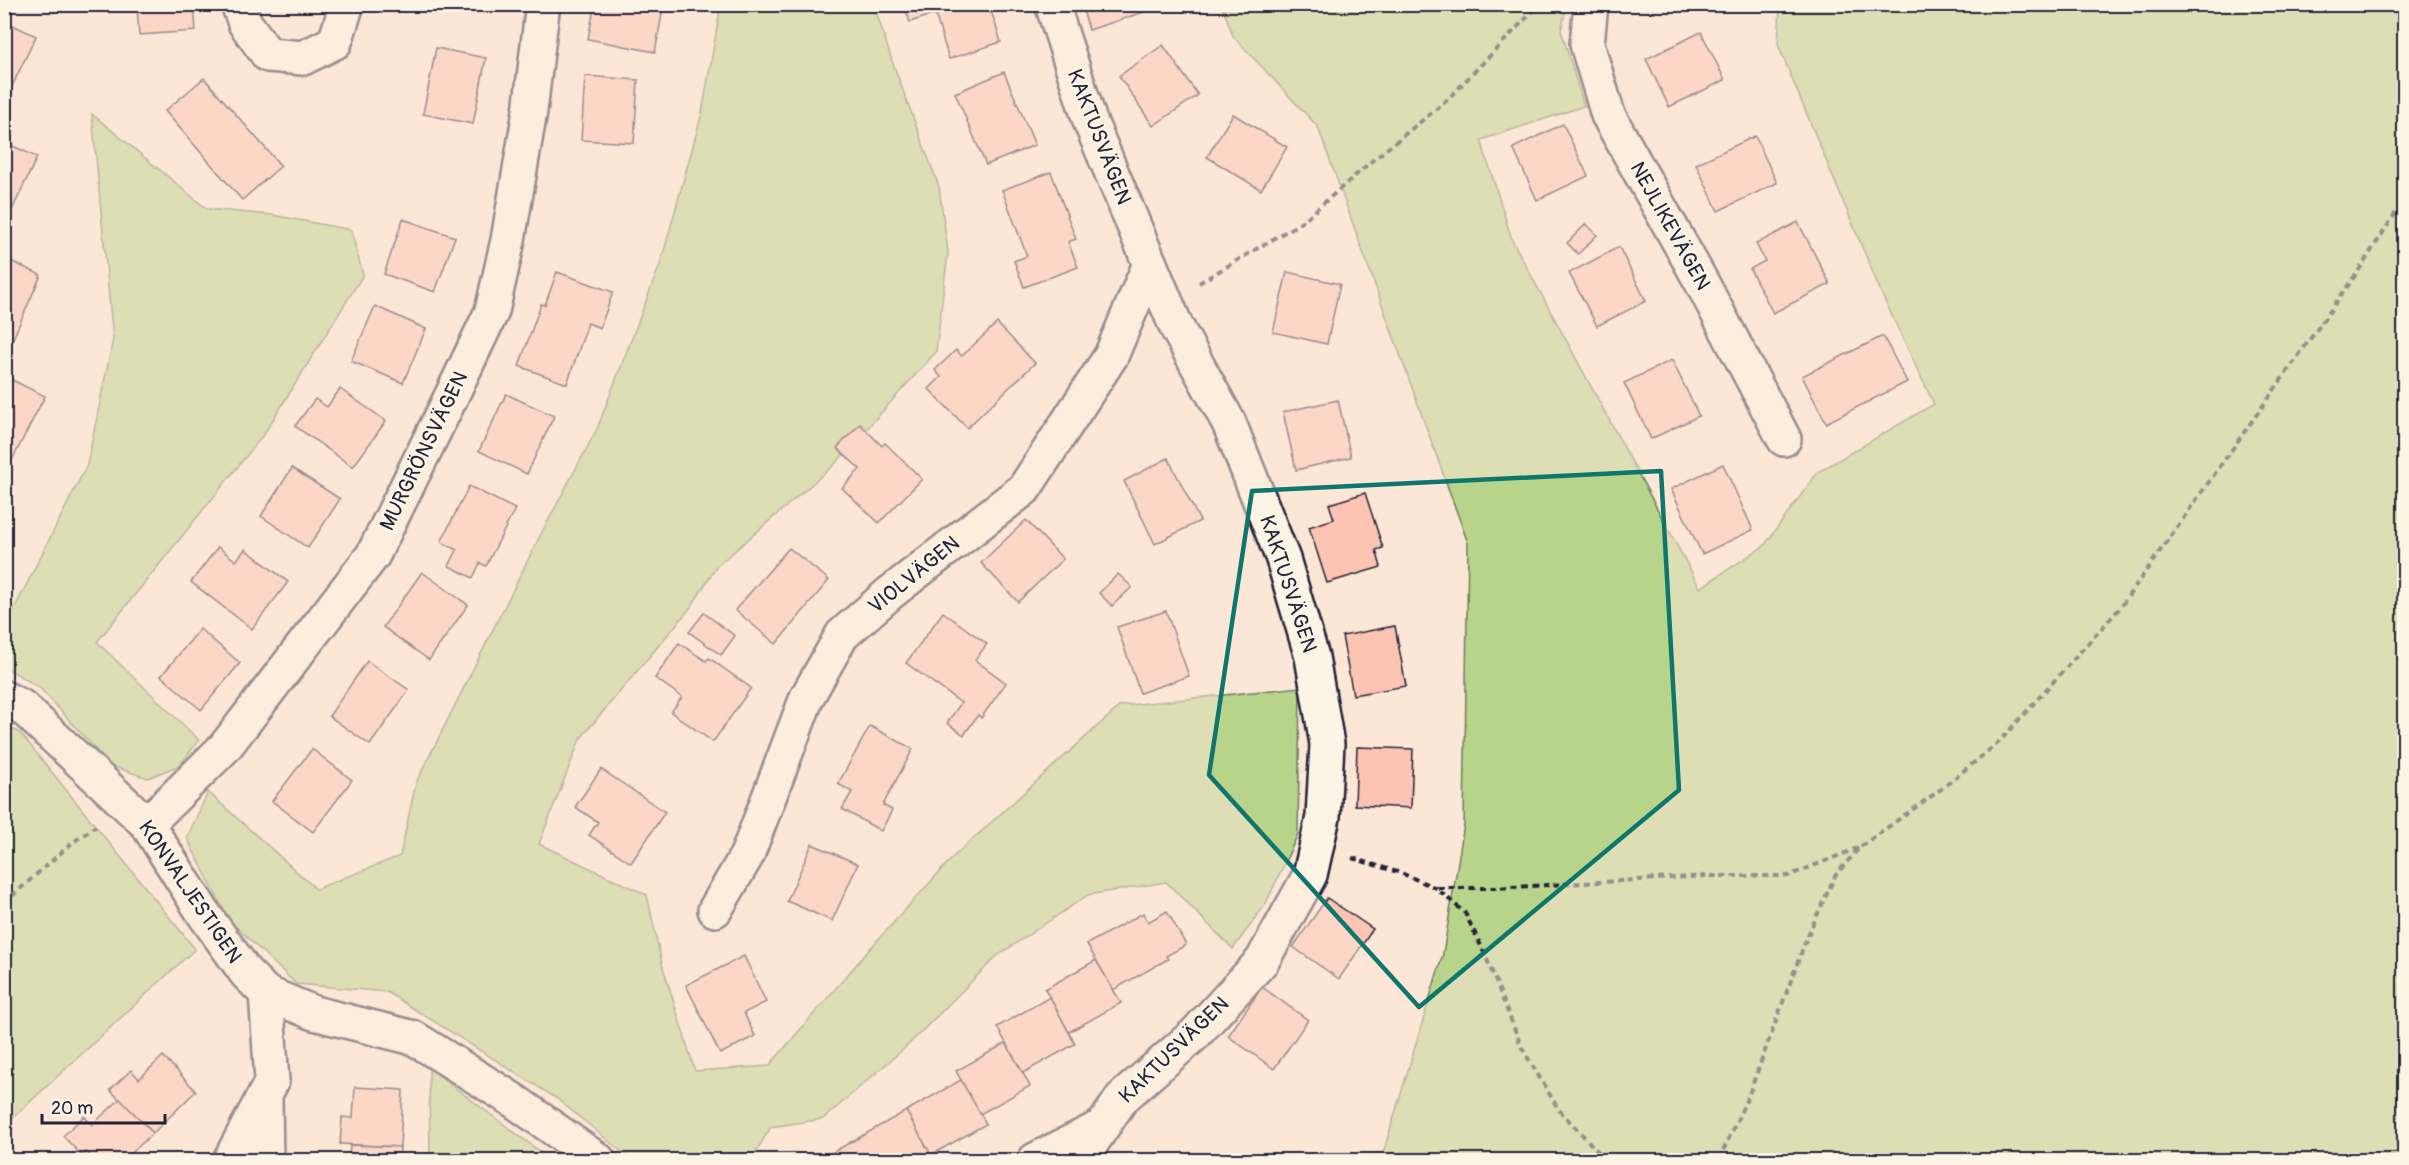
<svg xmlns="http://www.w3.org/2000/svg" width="2409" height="1165" font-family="Pangolin,sans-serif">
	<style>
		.green { fill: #b8d48b; stroke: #6d7b63; stroke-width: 1.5 }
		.building { fill: #fdc4b3; stroke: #22223b; stroke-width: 1.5 }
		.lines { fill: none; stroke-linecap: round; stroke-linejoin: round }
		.minor-casing { stroke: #22223b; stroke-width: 38 }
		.path { stroke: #22223b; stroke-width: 4; stroke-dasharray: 6 4.5; stroke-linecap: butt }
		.minor { stroke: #fcf5e5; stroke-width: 33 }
		.marked { fill: none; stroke: #0f766e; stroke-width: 4.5; stroke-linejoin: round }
		.labels { text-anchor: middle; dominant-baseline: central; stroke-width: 4.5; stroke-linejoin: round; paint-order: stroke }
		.street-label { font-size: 21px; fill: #22223b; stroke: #fcf5e5 }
	</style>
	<rect width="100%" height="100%" fill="#fce6d6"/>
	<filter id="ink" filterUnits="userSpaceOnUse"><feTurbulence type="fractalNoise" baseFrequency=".0167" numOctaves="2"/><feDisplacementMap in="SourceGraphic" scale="12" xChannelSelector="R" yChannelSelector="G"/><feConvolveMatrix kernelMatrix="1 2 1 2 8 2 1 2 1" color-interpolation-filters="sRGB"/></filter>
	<g filter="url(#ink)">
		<g class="green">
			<polygon points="721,5 874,5 892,61 939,187 948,252 936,352 834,465 717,566 691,607 580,739 539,844 647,895 662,964 695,1071 769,1066 874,944 954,856 1120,706 1300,687 1298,834 1266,903 1233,949 1166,882 1088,895 997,956 908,1045 823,1119 771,1127 751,1160 632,1160 556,1098 387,992 296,984 229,920 187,838 208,792 316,889 400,856 416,783 540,536 597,429 661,262 702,113"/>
			<polygon points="1222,5 1567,5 1561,30 1584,106 1481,140 1512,240 1700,588 1764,546 1818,472 1934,404 1883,297 1778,45 1780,5 2404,5 2404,1160 1381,1160 1443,954 1464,825 1468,543 1318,127 1233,36"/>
			<polygon points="92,114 207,209 272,215 351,230 363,275 264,434 97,642 199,740 180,765 148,778 111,766 40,688 5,667 5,627 87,465 113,340"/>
			<polygon points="5,724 21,734 195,949 5,1125"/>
			<polygon points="429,1068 551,1160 430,1160"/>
		</g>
		<g class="building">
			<polygon points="137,4 194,4 196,31 139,35"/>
			<polygon points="595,4 649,4 663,9 655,52 588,39"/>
			<polygon points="904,4 989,4 1001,42 949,59 935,14 910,22"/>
			<polygon points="1081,4 1142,4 1144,12 1089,30"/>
			<polygon points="4,21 36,36 4,103"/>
			<polygon points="1701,32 1725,80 1669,107 1646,59"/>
			<polygon points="1163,45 1198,95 1153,126 1119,76"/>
			<polygon points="436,48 486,58 473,124 423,114"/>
			<polygon points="1004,72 1035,145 986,165 955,93"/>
			<polygon points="585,76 638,80 634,143 581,140"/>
			<polygon points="204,78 281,166 242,200 165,111"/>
			<polygon points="1233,114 1287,147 1261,190 1207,157"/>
			<polygon points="1563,124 1588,176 1537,200 1513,148"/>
			<polygon points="1755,136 1777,183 1718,211 1696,164"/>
			<polygon points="4,142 37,157 5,225 4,225"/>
			<polygon points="1051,172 1076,239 1068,242 1078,267 1024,287 1014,261 1027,256 1002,190"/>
			<polygon points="403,219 455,237 435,292 384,274"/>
			<polygon points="1798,222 1830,284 1773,313 1750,269 1765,261 1756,244"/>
			<polygon points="1586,224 1597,235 1578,254 1567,243"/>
			<polygon points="1619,247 1646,301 1597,326 1569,273"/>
			<polygon points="4,258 41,275 11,343 4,340"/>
			<polygon points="557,272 613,292 600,328 588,323 567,384 519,366 541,304 545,305"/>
			<polygon points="1287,272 1340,284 1327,344 1273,332"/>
			<polygon points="375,306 426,329 403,383 351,361"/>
			<polygon points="997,323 1035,363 967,428 929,389 941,377 935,370 956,350 962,356"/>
			<polygon points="1883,336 1907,382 1826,423 1802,376"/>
			<polygon points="1672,360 1699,416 1651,439 1624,383"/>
			<polygon points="4,376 45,396 12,460 4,456"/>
			<polygon points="340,389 386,421 353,467 295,426 315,399 327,407"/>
			<polygon points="506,394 554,416 527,474 479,451"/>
			<polygon points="1338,400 1351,457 1296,470 1283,412"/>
			<polygon points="860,424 882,446 885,443 922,479 879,523 842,488 860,469 837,448"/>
			<polygon points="1168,458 1200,521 1155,544 1124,481"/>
			<polygon points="1723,464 1753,530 1702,554 1671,489"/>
			<polygon points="292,468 340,499 308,548 261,516"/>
			<polygon points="469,486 515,509 486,566 480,563 473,578 449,566 457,550 441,542"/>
			<polygon points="1365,493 1383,548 1376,550 1381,567 1327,583 1309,527 1334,519 1329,504"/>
			<polygon points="1026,520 1063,559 1018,602 981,563"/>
			<polygon points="218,547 236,561 245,549 288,582 252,629 191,582"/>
			<polygon points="789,548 829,580 776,644 735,610"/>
			<polygon points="422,572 468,605 429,660 383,627"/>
			<polygon points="1118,574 1132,587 1112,606 1099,593"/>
			<polygon points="1166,611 1189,676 1140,693 1117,627"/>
			<polygon points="943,612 987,644 975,660 1006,683 981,718 978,715 964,735 947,723 961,703 906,663"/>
			<polygon points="704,613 735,636 721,655 689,632"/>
			<polygon points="1395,626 1406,686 1353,695 1342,636"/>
			<polygon points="200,629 240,663 201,710 161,676"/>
			<polygon points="679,643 706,661 709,658 751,688 713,742 671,712 682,697 655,678"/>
			<polygon points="367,661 409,690 370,745 329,716"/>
			<polygon points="870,726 913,749 883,805 892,810 881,831 842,809 852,792 838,784"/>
			<polygon points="1357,747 1413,749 1411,808 1355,805"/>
			<polygon points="312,749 352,780 313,832 272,801"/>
			<polygon points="601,769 665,812 631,863 589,835 598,822 575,807"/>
			<polygon points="812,844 858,864 832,921 787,901"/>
			<polygon points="1327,898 1373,929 1339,979 1293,947"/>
			<polygon points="1167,911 1186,945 1166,956 1168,959 1113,990 1087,944 1143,913 1148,922"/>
			<polygon points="744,956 766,1002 744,1013 755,1036 720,1054 686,985"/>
			<polygon points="1096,960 1121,1003 1069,1032 1045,989"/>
			<polygon points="1262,987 1308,1020 1274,1069 1228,1036"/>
			<polygon points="1050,997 1075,1044 1023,1073 997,1027"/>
			<polygon points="1006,1043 1030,1086 980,1114 956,1071"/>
			<polygon points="163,1056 196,1091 153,1133 110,1090 131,1070 139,1079"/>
			<polygon points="961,1080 986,1124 931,1155 906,1111"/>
			<polygon points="355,1087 403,1090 400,1147 340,1144 342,1117 353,1118"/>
			<polygon points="120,1099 153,1133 124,1160 95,1160 86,1152 82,1156 63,1136 84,1116 92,1125"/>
			<polygon points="906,1111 931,1155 921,1160 819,1160"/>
			<polygon points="350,1145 400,1147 399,1160 349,1160"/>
			<polygon points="86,1152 95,1160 77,1160 82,1156"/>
		</g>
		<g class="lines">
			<defs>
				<g id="minor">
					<polyline points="238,4 245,23 268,55 303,58 335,42 347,4"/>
					<polyline points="1052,4 1090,121 1176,326 1229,423 1283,559 1312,657 1327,744 1323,817 1310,875 1262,961 1195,1034 1122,1098 1080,1160"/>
					<polyline points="1591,4 1587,44 1608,115 1701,281 1784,439"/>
					<polyline points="4,698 22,707 147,824 204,914 246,973 266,993 314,1013 414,1038 513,1100 598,1160"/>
					<polyline points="147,824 225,747 373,555 451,397 492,311 508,240 530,111 542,11 540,4"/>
					<polyline points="715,910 747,855 807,697 842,635 890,593 1024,489 1111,356 1150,264"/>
					<polyline points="265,1099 266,1160"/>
					<polyline points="230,1160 272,1081 266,993"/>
					<polyline points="1035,1160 1101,1127"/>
				</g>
			</defs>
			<use href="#minor" class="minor-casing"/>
			<g class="path">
				<polyline points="1199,283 1302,222 1373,160 1445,102 1540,4"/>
				<polyline points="1352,858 1401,873 1436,888 1465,913 1485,954 1522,1048 1559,1110 1606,1160"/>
				<polyline points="1438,888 1495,888 1708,876 1788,876 1860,847"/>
				<polyline points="4,903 72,843 96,826"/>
				<polyline points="1719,1160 1749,1094 1807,937 1835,876 1860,847 1940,790 1998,743 2119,609 2359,270 2404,200"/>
			</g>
			<use href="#minor" class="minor"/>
		</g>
	</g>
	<path d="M0 0H2409V1165H0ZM 1661,471 L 1679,790 L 1419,1007 L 1209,775 L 1252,491 Z" fill="#fce6d6" fill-opacity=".55" fill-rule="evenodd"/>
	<path class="marked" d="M 1661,471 L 1679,790 L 1419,1007 L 1209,775 L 1252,491 Z"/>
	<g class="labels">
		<g class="street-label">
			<text transform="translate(1099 137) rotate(69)">KAKTUSVÄGEN</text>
			<text transform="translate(1670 226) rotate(61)">NEJLIKEVÄGEN</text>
			<text transform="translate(424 451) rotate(-64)">MURGRÖNSVÄGEN</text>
			<text transform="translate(914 575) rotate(-39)">VIOLVÄGEN</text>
			<text transform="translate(1288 584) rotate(72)">KAKTUSVÄGEN</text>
			<text transform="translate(190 892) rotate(56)">KONVALJESTIGEN</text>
			<text transform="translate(1174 1050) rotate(-44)">KAKTUSVÄGEN</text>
		</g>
	</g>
	<rect width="2409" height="1165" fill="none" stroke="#fcf5e5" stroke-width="24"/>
	<rect x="12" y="12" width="2385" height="1141" fill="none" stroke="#22223b" stroke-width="2" filter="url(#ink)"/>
	<path d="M42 1114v9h123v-9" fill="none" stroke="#22223b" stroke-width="3"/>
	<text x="51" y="1114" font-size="18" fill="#22223b" stroke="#fcf5e5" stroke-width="4.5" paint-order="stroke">20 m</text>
</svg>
